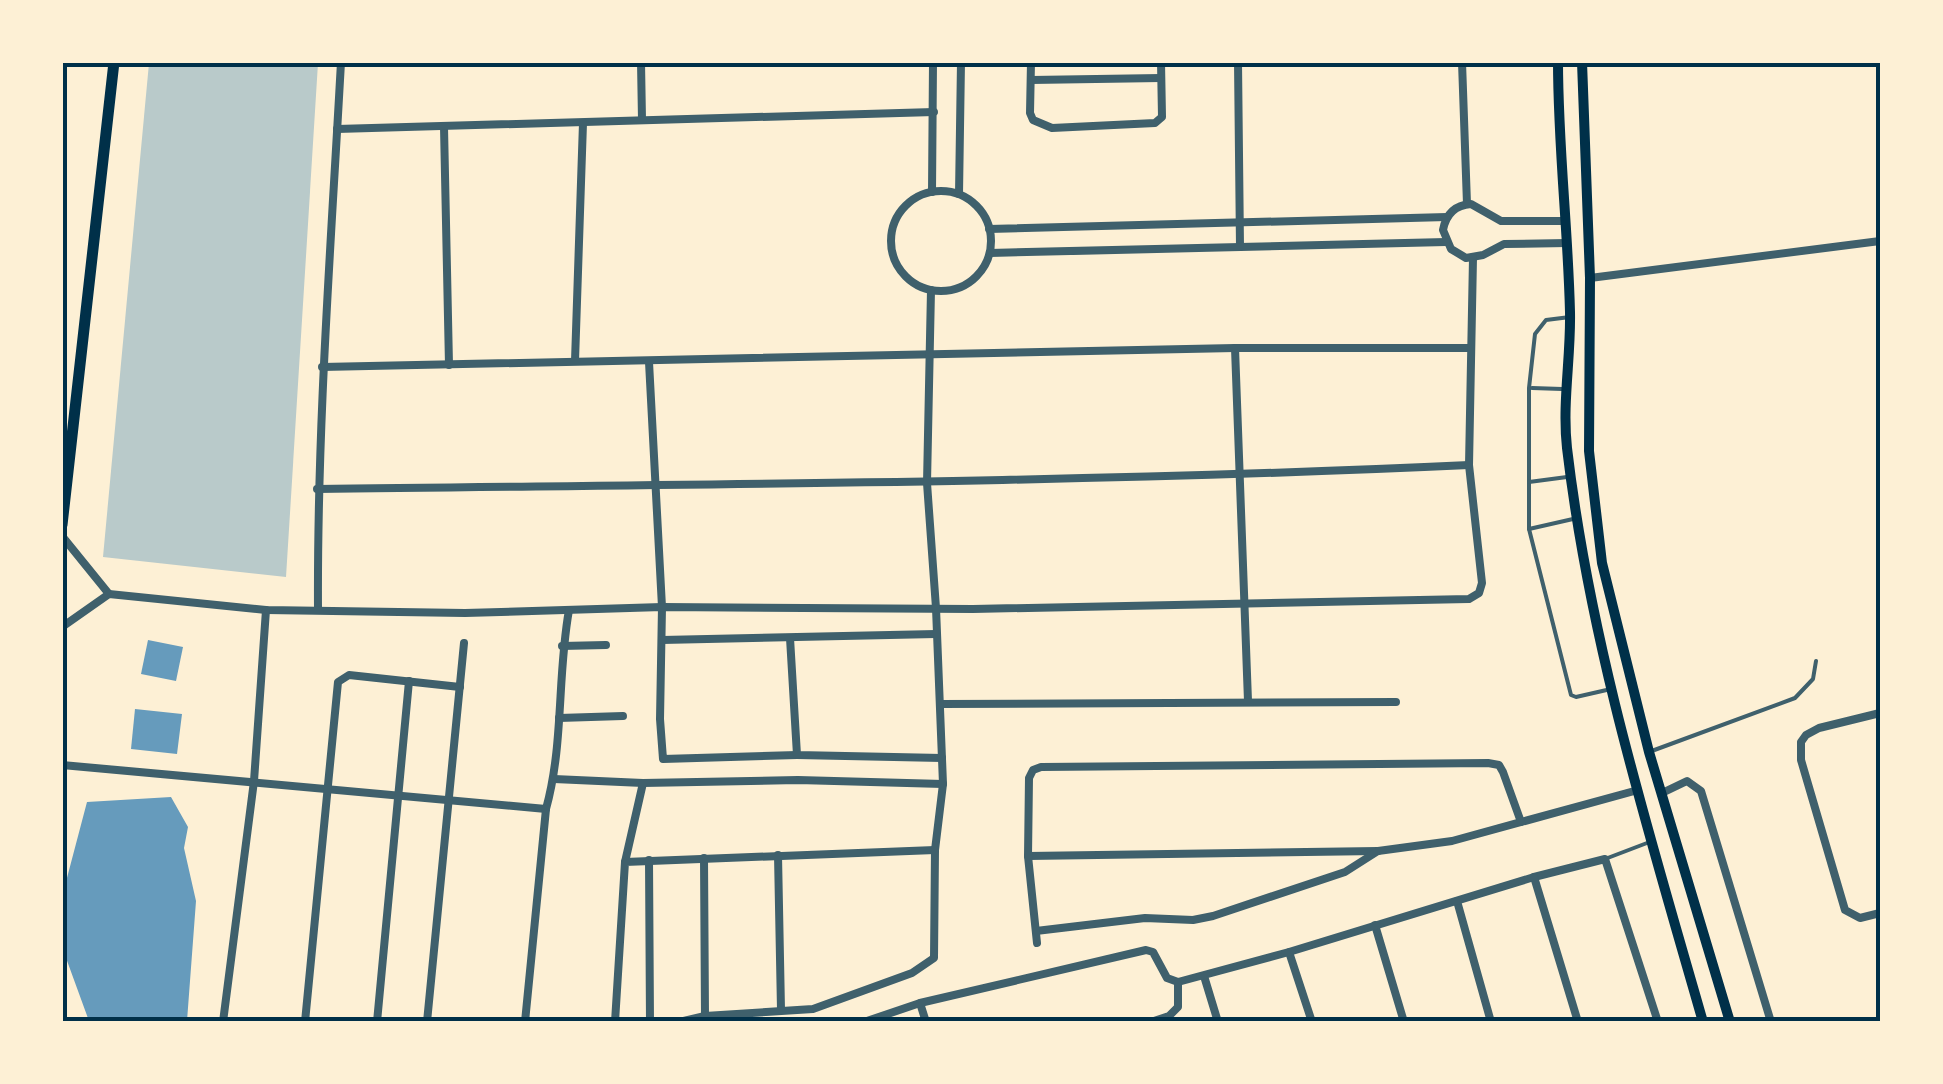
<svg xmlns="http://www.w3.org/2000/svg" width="1943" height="1084" font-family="Barlow,sans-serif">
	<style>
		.green { fill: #b9caca }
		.water { fill: #669bbc }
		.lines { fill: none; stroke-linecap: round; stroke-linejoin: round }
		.service { stroke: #3f606c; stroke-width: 4 }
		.minor { stroke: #3f606c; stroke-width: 8 }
		.secondary { stroke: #003049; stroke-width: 10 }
		.trunk { stroke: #003049; stroke-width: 11 }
		.neatline { fill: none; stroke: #003049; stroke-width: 4 }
	</style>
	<rect width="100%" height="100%" fill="#fdf0d5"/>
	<polygon class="green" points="149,63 318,63 286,577 103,557"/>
	<g class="water">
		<polygon points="148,640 183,647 176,681 141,674"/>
		<polygon points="135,709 182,714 177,754 131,749"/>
		<polygon points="171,797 188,827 184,848 196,901 187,1021 89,1021 62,947 63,893 87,802"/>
	</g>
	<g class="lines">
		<g class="service">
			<polyline points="1570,317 1546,320 1535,334 1529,388 1529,529 1571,695 1576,697 1611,689"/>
			<polyline points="1532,388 1562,389"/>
			<polyline points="1529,482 1567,477"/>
			<polyline points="1529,529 1573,519"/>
			<polyline points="1649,752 1795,698 1813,679 1816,661"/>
			<polyline points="1605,859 1647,843"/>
		</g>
		<g class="minor">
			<polyline points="641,62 642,120"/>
			<polyline points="1031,62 1030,113 1033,120 1052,128 1155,123 1162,117 1161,62"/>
			<polyline points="1238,62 1240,247"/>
			<polyline points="1462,62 1467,204"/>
			<polyline points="1031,80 1161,78"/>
			<polyline points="444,127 449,365"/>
			<polyline points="337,129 934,112"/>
			<circle cx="941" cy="241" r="50"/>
			<polyline points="932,192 933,62"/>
			<polyline points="959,194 961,62"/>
			<path d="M 1564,221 L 1501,221 L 1471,204 C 1455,205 1446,214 1443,230 L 1451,249 L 1466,258 L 1483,255 L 1504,244 L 1567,243"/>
			<polyline points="989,229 1447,217"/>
			<polyline points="990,253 1446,242"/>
			<polyline points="1590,278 1880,241"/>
			<polyline points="1235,348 1248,701"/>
			<polyline points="575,361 583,123"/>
			<polyline points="649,362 662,607 660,719 663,759 797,755"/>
			<polyline points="322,367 1235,348 1469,348"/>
			<path d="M 317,489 C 702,484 1085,483 1469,465"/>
			<polyline points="62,536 109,594"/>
			<path d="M 318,609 C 317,426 331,245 341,62"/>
			<polyline points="62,627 109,594 266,610 465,613 662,607 973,609 1469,599 1479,593 1482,583 1469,465 1473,258"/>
			<polyline points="790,638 797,755 942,758"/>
			<polyline points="662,640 936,634"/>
			<polyline points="562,646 606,645"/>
			<polyline points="941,704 1396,702"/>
			<polyline points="1880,713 1819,728 1806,735 1801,742 1801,760 1845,910 1860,918 1880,913"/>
			<polyline points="559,718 623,716"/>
			<polyline points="62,765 546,809"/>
			<polyline points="554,779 643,783 798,780 943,784"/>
			<polyline points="1662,793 1687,781 1701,791 1771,1022"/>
			<polyline points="778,855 781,1010"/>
			<polyline points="1028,856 1378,851"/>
			<polyline points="704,858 705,1016"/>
			<polyline points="649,860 650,1022"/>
			<polyline points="625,862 643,783"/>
			<polyline points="1534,877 1605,859 1658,1022"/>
			<polyline points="1457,901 1491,1022"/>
			<polyline points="1375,925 1404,1022"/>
			<polyline points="1036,931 1145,918 1193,920 1213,916 1345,872 1378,851 1452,841 1638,790"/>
			<polyline points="1037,943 1028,856 1029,778 1033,770 1041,767 1488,763 1499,765 1503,772 1521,822"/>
			<polyline points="1289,952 1312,1022"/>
			<polyline points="1204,976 1218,1022"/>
			<polyline points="920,1003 926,1022"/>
			<polyline points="223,1022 254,781 266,610"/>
			<polyline points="305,1022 338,682 349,675 460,687"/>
			<polyline points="377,1022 409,681"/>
			<polyline points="427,1022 464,643"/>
			<path d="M 525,1022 L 546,809 C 564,744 557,676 569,610"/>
			<polyline points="615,1022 625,862 935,850"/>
			<polyline points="679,1022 705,1016 813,1009 912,973 934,958 935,850 943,784 936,608 927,483 931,290"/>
			<polyline points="864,1022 920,1003 1146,950 1153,952 1167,978 1178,982 1289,952 1534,877 1578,1022"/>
			<polyline points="1151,1022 1169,1016 1178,1007 1178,982"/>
			<polyline points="1875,1022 1880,1020"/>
		</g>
		<g class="secondary">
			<path d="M 1558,62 C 1558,146 1568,228 1570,312 C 1571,357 1562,403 1567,448 C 1590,644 1649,833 1703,1022"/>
			<polyline points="1582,62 1590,278 1589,451 1602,563 1649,752 1730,1022"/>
		</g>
		<polyline class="trunk" points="62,525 114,62"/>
	</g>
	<rect width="1943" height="1084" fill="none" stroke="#fdf0d5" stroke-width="130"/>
	<rect x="65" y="65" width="1813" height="954" class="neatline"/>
</svg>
